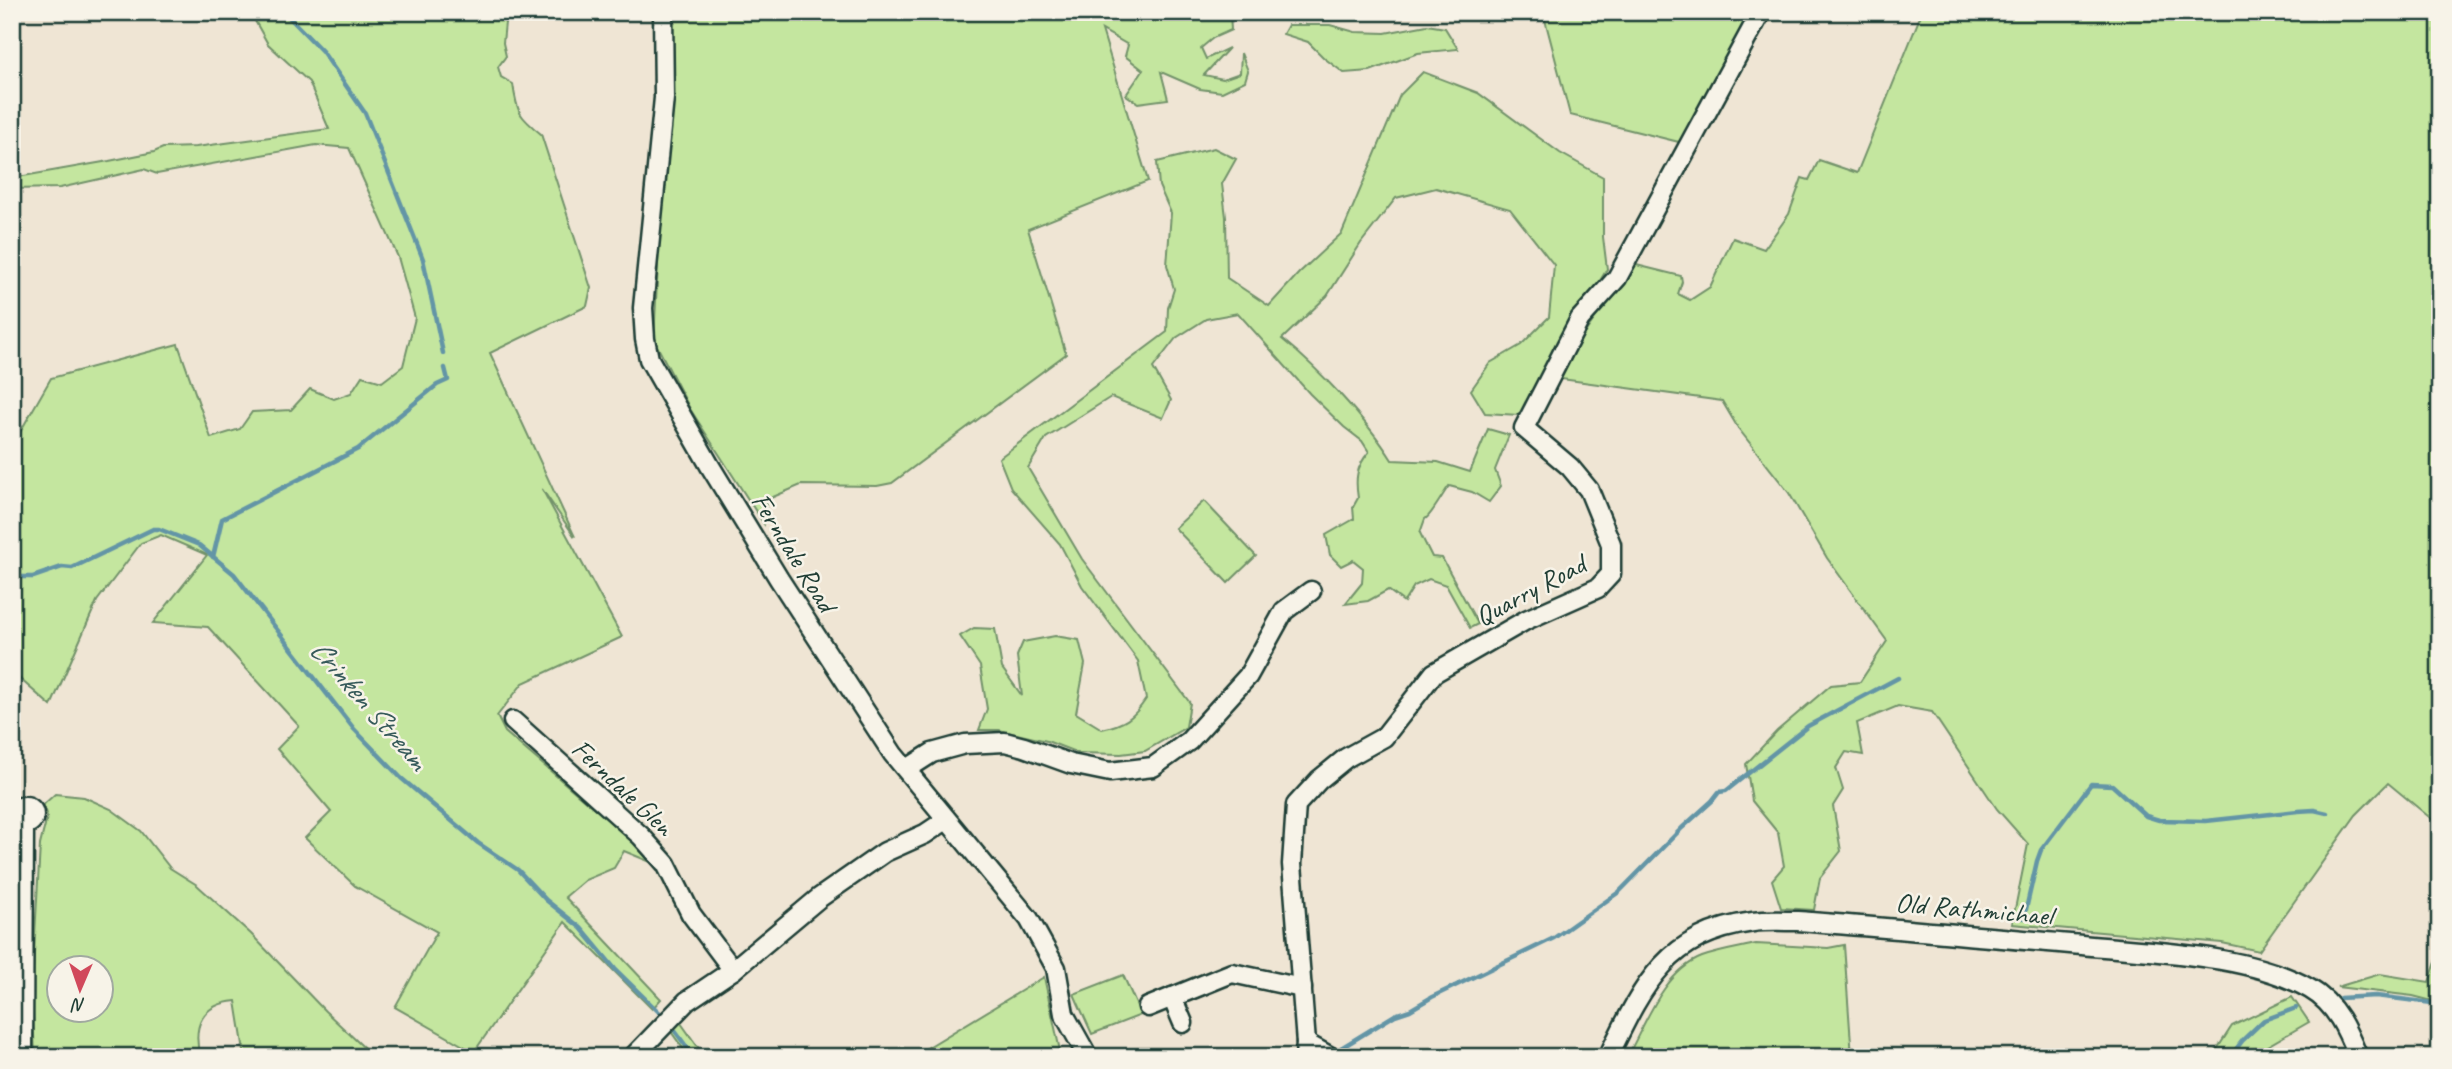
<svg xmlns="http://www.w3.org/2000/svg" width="2452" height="1069" font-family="Caveat,sans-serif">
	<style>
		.green { fill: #c4e69f; stroke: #72926a; stroke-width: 2; fill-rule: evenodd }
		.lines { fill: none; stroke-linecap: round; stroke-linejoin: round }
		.stream { stroke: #6395a6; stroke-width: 4.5 }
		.minor-casing { stroke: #1f3d34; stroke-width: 23 }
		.minor { stroke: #f7f3e8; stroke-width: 18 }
		.labels { text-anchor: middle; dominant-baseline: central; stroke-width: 5; stroke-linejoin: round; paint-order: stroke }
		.street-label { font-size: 28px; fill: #1f3d34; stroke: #f7f3e8 }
		.water-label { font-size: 30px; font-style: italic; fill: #365a5a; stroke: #f7f3e8 }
	</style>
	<rect width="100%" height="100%" fill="#efe5d4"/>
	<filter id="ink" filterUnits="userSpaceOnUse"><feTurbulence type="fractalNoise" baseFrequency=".0143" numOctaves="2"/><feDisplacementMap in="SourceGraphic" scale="14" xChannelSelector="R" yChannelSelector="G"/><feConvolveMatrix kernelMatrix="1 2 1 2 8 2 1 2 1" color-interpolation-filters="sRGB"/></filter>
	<g filter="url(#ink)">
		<g class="green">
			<path d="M 250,12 L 506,12 L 503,43 L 506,56 L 498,67 L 501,77 L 513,84 C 517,113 519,116 541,134 L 591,288 L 587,306 L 490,353 L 575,537 L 542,489 L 622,637 L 523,683 L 497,716 L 505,732 L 589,804 L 639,843 L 658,865 L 624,851 L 614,868 L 585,880 L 565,897 L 661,999 L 652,1009 L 565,922 L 474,1052 L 395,1007 L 437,932 L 355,886 L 305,838 L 331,812 L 277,749 L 299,726 L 208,627 L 153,623 L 207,555 L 161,535 L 141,543 L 97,601 L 51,706 L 12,672 L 12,446 L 51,378 L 178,344 L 211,438 L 240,429 L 252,412 L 291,410 L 310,389 L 334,399 L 351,393 L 362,376 L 382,382 L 403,366 L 415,318 L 398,257 L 349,148 L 316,145 L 157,174 L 144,169 L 60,188 L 12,189 L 12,178 L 109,161 L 154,152 L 163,148 L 196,147 L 329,129 L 309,82 L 268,44 Z"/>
			<polygon points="671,12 1230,12 1231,30 1213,38 1201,48 1206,59 1229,48 1204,75 1223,79 1240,73 1241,53 1248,71 1245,81 1222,92 1200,89 1161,72 1168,99 1138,103 1126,95 1143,70 1125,56 1128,45 1102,30 1148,181 1028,229 1066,354 892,483 877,486 801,485 766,500 764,524 690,409 654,340"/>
			<polygon points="1543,12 1753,12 1683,143 1570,115"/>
			<polygon points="1922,12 2440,12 2440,826 2388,783 2356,815 2259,951 2222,943 2012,924 2028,844 1997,809 1932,712 1898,706 1857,723 1863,755 1846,752 1836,768 1843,790 1833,806 1841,851 1820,878 1814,910 1781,908 1772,880 1784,866 1778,833 1752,801 1746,764 1777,731 1831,685 1860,682 1887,641 1827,558 1789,493 1738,428 1722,401 1554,378 1632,264 1681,276 1682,282 1678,294 1690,300 1710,287 1733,238 1764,249 1789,214 1802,178 1809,180 1819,160 1857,173"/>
			<polygon points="1288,25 1330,25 1355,32 1385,33 1427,25 1445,28 1458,49 1418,53 1370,71 1344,73 1324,58 1308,42 1283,34"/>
			<path d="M 1423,72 L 1478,93 L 1560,153 L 1603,177 L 1603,237 L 1607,269 L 1519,415 L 1485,413 L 1471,390 L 1490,363 L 1521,345 L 1549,317 L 1554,265 L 1510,209 L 1436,188 L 1396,198 L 1361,243 L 1327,296 L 1282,339 C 1319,369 1367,420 1392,460 L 1438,462 L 1470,472 L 1488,429 L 1509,435 L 1495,470 L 1501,486 L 1489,502 L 1472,492 L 1449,486 C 1442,495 1432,515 1425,519 L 1420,533 L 1432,557 L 1442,558 L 1478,624 L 1470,628 L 1446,585 L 1429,579 L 1414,586 L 1404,602 L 1388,590 L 1368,601 L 1345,604 L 1362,583 L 1363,568 L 1353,560 L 1341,566 L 1330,555 L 1326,535 L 1354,519 L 1353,507 L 1358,498 C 1355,479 1356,467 1369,452 L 1362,441 L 1344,427 L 1310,394 L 1238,313 L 1206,319 L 1176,338 L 1153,368 L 1171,400 L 1163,418 L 1111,397 L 1046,438 L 1028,468 L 1082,559 L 1190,703 L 1186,727 L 1145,751 L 1121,754 L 1078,753 L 1047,741 L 999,730 L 979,730 L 987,709 L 980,666 L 960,636 L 974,628 L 995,629 L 1002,668 L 1022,696 L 1017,656 L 1023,642 L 1055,636 L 1079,640 L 1085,664 L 1076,713 L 1102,729 C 1124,724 1133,719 1146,699 L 1138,661 L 1082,586 L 1060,544 L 1011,488 L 999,458 L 1167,332 L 1168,308 L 1174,289 L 1167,265 L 1171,213 L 1159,186 L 1157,162 L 1214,148 L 1236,159 L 1222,184 L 1226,217 L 1227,278 L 1269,306 L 1299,273 L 1342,233 L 1400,95 Z"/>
			<polygon points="1204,501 1256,556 1228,583 1175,528"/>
			<path d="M 55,794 L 84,797 L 111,809 L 141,831 L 170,868 L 197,885 L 251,934 L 325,1011 L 374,1057 L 245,1057 L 236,1001 C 202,1004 192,1025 200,1057 L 35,1057 L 32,990 L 40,845 L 47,817 L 43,805 ZM 60,968 L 102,968 L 102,1010 L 60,1010 Z"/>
			<path d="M 1756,944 L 1828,948 L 1844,945 L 1852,1057 L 1627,1057 C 1646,1023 1663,972 1702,957 C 1719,951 1738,948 1756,944 Z"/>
			<polygon points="2440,951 2440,1003 2413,996 2337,987 2380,974 2429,982"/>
			<polygon points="1123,975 1141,1015 1092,1034 1074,994"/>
			<polygon points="1044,977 1060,1051 1063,1057 912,1057"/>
			<polygon points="2292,997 2309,1022 2248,1057 2212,1057 2232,1026"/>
			<polygon points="676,1016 705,1057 689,1057 667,1026"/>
		</g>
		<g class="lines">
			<g class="stream">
				<polyline points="284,12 322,51 365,113 423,259 443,353"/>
				<polyline points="213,557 222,519 358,449 437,385 448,380 445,368"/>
				<polyline points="12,577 33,577 62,567 72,568 153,529 159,529 199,545 234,574 354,729 401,778 478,843 518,870 546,900 581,928 615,969 663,1016"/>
				<polyline points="2024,918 2037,861 2041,850 2091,784 2112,785 2146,816 2159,820 2206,821 2298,811 2314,810 2327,813"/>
				<polyline points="2340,998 2376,996 2440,1004"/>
				<polyline points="675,1031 694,1057"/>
				<polyline points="1341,1048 1395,1015 1410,1010 1432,997 1554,938 1619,892 1682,828 1712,801 1719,792 1726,791 1808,726 1898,678"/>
				<polyline points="2230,1057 2243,1040 2264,1020 2296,1008"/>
			</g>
			<defs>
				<g id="minor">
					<polyline points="663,12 664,98 643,308 645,339 649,359 710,466 779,579 893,754 1029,919 1056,968 1064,1014 1088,1057"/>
					<polyline points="513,721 641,836 666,864 691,914 733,970"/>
					<polyline points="907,769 932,753 965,744 1005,742 1024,747 1071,764 1110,772 1153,767 1189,741 1248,676 1284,611 1311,591"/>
					<circle cx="25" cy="815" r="9"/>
					<polyline points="1172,997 1183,1023"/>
					<polyline points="1148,1007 1232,973 1302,988"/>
					<polyline points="1306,1043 1331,1057"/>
					<polyline points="23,1057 24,824"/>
					<polyline points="633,1057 687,1001 733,970 819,898 885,852 925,834 946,820"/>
					<polyline points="1305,1057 1306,1043 1292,864 1296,805 1319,780 1346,758 1384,737 1434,673 1526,620 1598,588 1611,574 1611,544 1589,490 1570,467 1524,428 1580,319 1617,278 1761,12"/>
					<path d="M 1608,1057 C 1643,985 1666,934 1753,922 C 1767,920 1783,921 1797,921 C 1892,928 1987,937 2082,945 C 2152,952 2249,954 2310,989 C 2336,1004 2347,1030 2358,1057"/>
				</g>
			</defs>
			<use href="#minor" class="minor-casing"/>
			<use href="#minor" class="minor"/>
		</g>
	</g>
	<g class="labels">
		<g class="street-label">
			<text transform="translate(794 552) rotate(58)">Ferndale Road</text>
			<text transform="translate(1530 590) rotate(-28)">Quarry Road</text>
			<text transform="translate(623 787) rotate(43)">Ferndale Glen</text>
			<text transform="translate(1974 909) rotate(5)">Old Rathmichael</text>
		</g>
		<g class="water-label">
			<text transform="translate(369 704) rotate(49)">Crinken Stream</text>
		</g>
	</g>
	<rect width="2452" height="1069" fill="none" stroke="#f7f3e8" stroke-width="42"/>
	<rect x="21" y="21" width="2410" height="1027" fill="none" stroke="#1f3d34" stroke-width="2.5" filter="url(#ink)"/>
	<g transform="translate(80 989) rotate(182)"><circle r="33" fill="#f7f3e8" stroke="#a1aaa0" stroke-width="2"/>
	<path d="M0-5L12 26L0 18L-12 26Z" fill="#d1495b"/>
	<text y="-10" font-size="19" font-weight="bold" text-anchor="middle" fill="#1f3d34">N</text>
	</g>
</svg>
